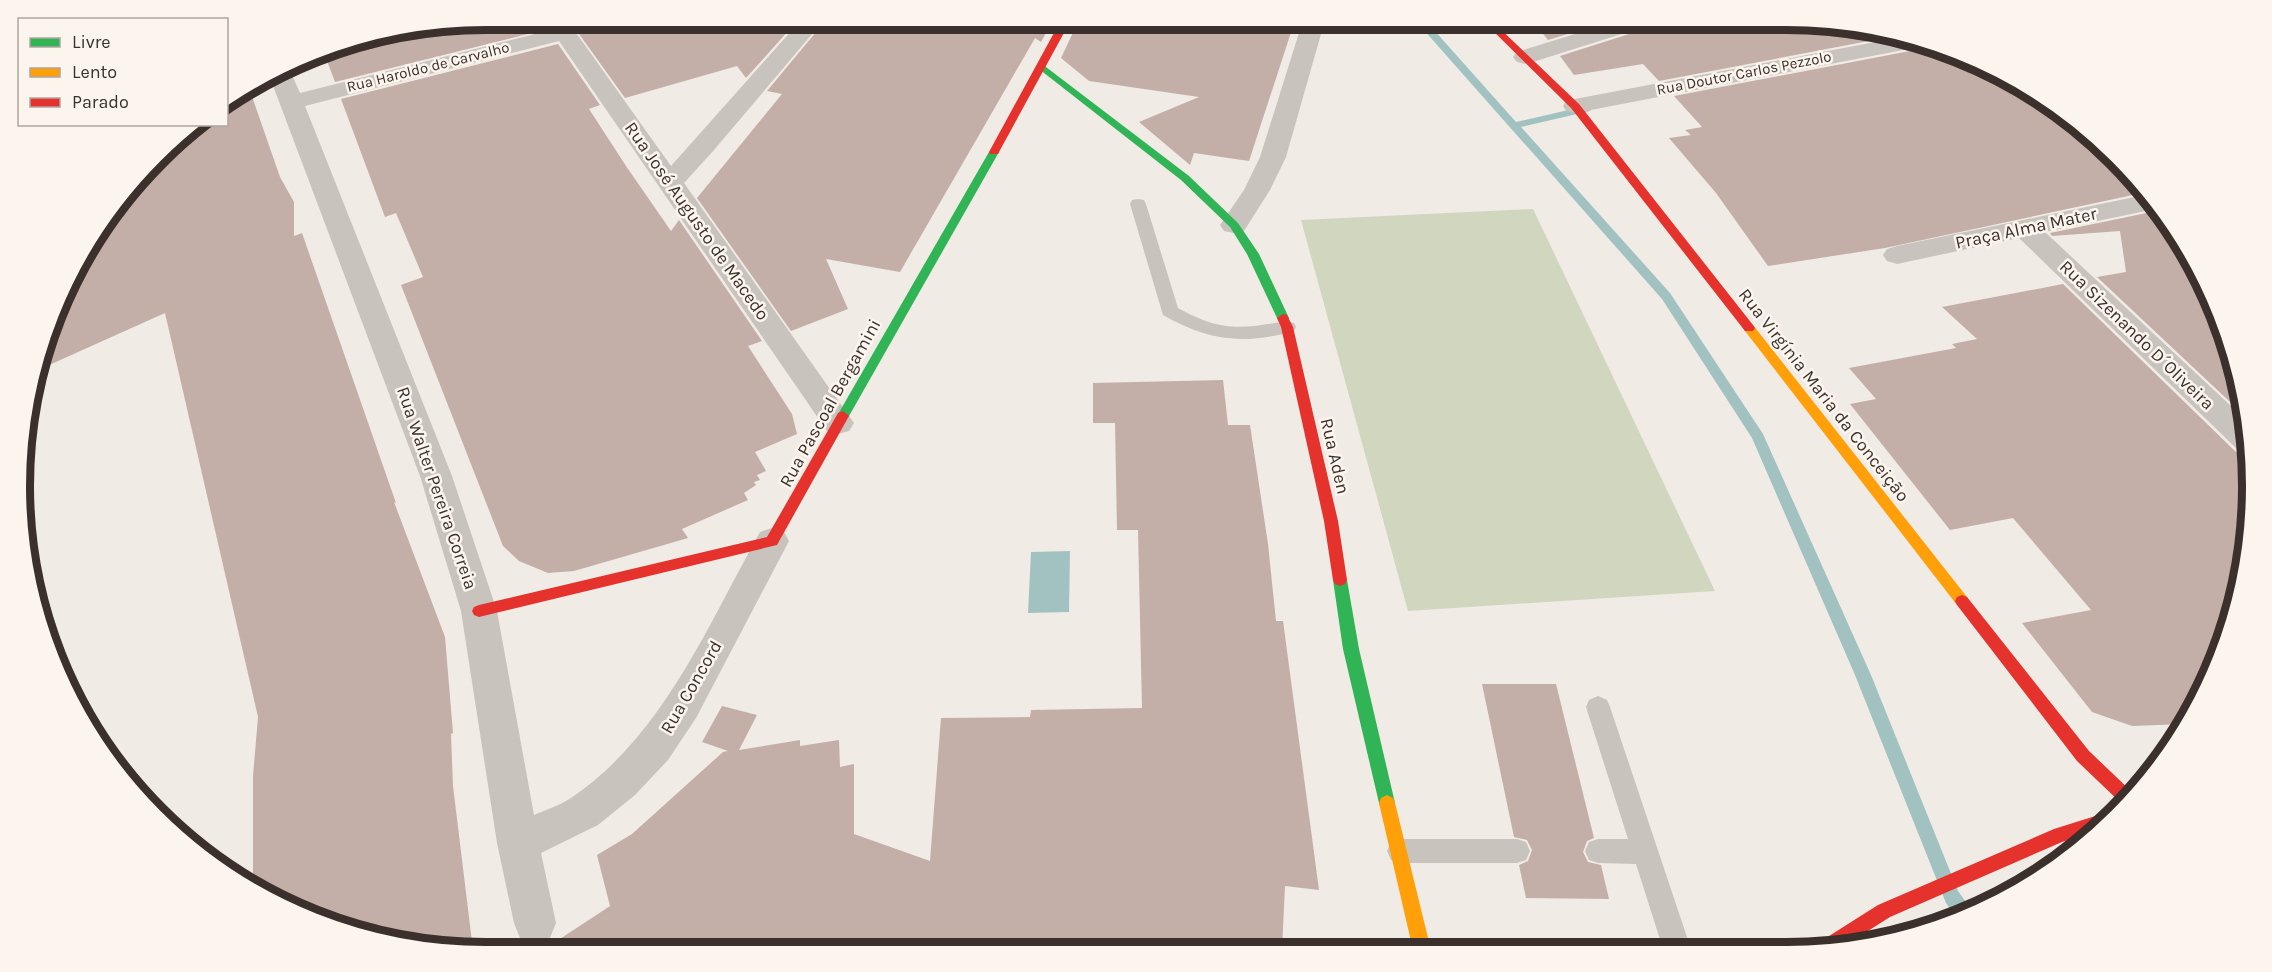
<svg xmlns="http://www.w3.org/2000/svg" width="2272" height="972" font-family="Karla,sans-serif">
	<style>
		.green { fill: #d1d6bf }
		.water { fill: #a1c2c1 }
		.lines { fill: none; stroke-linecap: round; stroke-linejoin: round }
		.stream { fill: #a1c2c1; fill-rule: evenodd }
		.building { fill: #c3afa7 }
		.lane { fill: #c9c3be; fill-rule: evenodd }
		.street { fill: #c9c3be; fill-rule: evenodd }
		.fast { fill: #30b455; fill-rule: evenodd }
		.slow { fill: #ff9f0a; fill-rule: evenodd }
		.jam { fill: #e5322d; fill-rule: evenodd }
		.labels { text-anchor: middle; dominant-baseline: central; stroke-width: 5; stroke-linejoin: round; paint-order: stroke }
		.far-street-label { font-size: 15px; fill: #3b302b; stroke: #fbf5ee }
		.street-label { font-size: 18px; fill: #3b302b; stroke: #fbf5ee }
		.rim { fill: none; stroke: #3b302b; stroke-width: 8 }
	</style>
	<rect width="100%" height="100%" fill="#f0ebe5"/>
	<polygon class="green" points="1533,209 1715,591 1408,611 1301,220"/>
	<polygon class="water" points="1070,551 1069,612 1028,613 1031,552"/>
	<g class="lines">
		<polygon class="stream" points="1415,20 1425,20 1516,122 1586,106 1591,109 1590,111 1521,127 1670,293 1763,434 1871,675 1958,891 1973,912 1957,919 1946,903 1855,675 1752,438 1662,299"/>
	</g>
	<g class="building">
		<polygon points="486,20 543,20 548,29 335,82 323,50 336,44 366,39 371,48 458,24"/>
		<polygon points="569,20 798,20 746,78 737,66 625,98"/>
		<polygon points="826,20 1053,20 1041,42 1035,38 900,272 826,259 848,309 791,331 697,198 782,94 767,91"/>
		<polygon points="1079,20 1295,20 1249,161 1194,153 1190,165 1139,122 1199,97 1089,81 1061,58"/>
		<polygon points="1532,20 1614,20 1548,40"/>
		<polygon points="1655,20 1786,20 1890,37 1659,81 1643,64 1574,75 1560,56 1651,27"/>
		<polygon points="1926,43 1936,44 2020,82 2094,135 2147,192 1885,248 1768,266 1716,193 1669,138 1691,135 1685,130 1702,127 1674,96 1915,50 1923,48"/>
		<polygon points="558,44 600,105 589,109 626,166 671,231 679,220 762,341 748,346 792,414 797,434 755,452 766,471 757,475 760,480 754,482 756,485 744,493 748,500 682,529 688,538 574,571 548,573 519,561 503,546 401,285 423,277 396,213 385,217 341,99"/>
		<polygon points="248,85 280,177 294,202 294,236 302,233 396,503 394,502 445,637 453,733 451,734 453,786 473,950 336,928 253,890 253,776 258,717 165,313 38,370 82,252 179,135 193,124 226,124 226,101"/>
		<polygon points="2161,210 2205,280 2237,366 2245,416 2097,277 2126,272 2120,231 2052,236 2050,233"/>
		<polygon points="2063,284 2236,452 2251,455 2248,547 2228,636 2184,724 2132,726 2092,712 2022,623 2091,610 2013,518 1950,530 1850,404 1876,399 1849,368 1956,348 1952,344 1977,339 1942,307"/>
		<polygon points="1223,380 1228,425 1250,425 1268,544 1276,621 1283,621 1319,890 1285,886 1282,950 540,952 610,906 597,855 632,834 723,752 728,751 702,742 722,706 757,715 739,750 800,740 800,746 839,740 840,767 854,764 854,834 930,861 941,718 1030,717 1031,710 1142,708 1138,530 1117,530 1115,423 1093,423 1093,383"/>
		<polygon points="1482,684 1556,684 1594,838 1587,841 1583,852 1588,862 1601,865 1609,899 1526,898 1519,865 1528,861 1532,850 1527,840 1514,837"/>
	</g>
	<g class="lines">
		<g class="lane">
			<path d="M 1138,199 L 1144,200 L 1146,204 L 1178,308 C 1221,332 1240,329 1287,321 L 1294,323 L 1296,327 L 1294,331 C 1244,345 1208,341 1163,315 L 1130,204 L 1132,200 Z"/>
			<polygon points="1598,696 1607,700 1610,707 1691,949 1663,949 1636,864 1598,863 1589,860 1585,851 1589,842 1598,839 1628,839 1586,707 1589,700"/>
			<polygon points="1400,839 1517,839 1526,842 1530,851 1526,860 1517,863 1400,863 1391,860 1387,851 1391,842"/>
		</g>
		<g class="street">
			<path d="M 545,20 L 567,20 L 671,166 L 801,20 L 824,20 L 714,150 L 684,183 L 854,423 L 849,431 L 838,434 L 827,431 L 559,41 L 305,106 L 452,476 L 497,611 L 534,815 C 546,810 560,805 571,798 C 662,737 708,625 760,532 L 772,528 L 784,532 L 789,541 L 696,718 L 668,760 L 635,795 L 598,825 L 541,853 L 556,923 L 550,938 L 535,944 L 520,938 L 514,923 L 497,843 L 461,611 L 420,476 L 269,75 L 288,66 L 300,93 L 551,30 Z"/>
			<polygon points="1303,20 1325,20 1286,157 1270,190 1244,231 1234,233 1224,231 1220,225 1244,190 1260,157"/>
			<polygon points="1620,20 1653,20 1650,25 1533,62 1525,64 1517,62 1513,57 1517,52"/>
			<polygon points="1896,38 1924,42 1922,46 1914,48 1575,113 1566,111 1563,106 1566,101 1575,99"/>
			<polygon points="2149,194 2160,208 2045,232 2246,420 2251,453 2238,450 2019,238 1897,264 1887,261 1883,255 1887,249 1897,246"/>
		</g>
		<g class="fast">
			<polygon points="1042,64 1189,176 1238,223 1259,254 1289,318 1287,321 1279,321 1277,318 1247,254 1230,227 1181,180 1039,69 1037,67"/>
			<polygon points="994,149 999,152 849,416 843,421 838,419 837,416 989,152"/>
			<polygon points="1340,574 1345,576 1347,580 1359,649 1395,803 1393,808 1387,811 1381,808 1379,803 1343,649 1333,580 1335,576"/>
		</g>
		<g class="slow">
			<polygon points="1749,324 1753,325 1967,597 1969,601 1967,605 1962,607 1957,605 1745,331 1743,328"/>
			<polygon points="1387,795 1393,798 1395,803 1431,950 1413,950 1379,803 1381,798"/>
		</g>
		<g class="jam">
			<polygon points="1061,20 1071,20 999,152 998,154 990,154 989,152"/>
			<polygon points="1482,20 1491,20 1579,104 1753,325 1755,328 1753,331 1745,331 1571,108"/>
			<polygon points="1283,314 1287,315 1293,327 1338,521 1347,580 1345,584 1340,586 1335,584 1333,580 1324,521 1281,327 1277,318"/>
			<polygon points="843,411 849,416 777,545 479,617 474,615 472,611 474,607 479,605 767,537 838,413"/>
			<polygon points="1962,595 1967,597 2089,751 2132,792 2122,804 2077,761 1957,605 1955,601 1957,597"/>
			<polygon points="2108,812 2113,814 2099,831 2062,842 1890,917 1841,948 1815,949 1818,943 1878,905 2054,829"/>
		</g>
	</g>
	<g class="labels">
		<g class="far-street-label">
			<text transform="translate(428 67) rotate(-14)">Rua Haroldo de Carvalho</text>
			<text transform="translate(1744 73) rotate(-11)">Rua Doutor Carlos Pezzolo</text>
		</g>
		<g class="street-label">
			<text transform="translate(697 221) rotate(55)">Rua José Augusto de Macedo</text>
			<text transform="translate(2026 228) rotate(-12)">Praça Alma Mater</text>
			<text transform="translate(2137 335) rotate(44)">Rua Sizenando D´Oliveira</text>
			<text transform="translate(1824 395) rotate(52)">Rua Virgínia Maria da Conceição</text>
			<text transform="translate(830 403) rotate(-61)">Rua Pascoal Bergamini</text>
			<text transform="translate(1335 456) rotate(77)">Rua Aden</text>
			<text transform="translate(437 488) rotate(71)">Rua Walter Pereira Correia</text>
			<text transform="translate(691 687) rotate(-60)">Rua Concord</text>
		</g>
	</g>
	<path d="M0 0H2272V972H0ZM486 30H1786A456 456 0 0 1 2242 486V486A456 456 0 0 1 1786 942H486A456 456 0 0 1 30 486V486A456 456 0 0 1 486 30Z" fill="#fbf5ee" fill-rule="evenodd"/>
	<path class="rim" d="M486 30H1786A456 456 0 0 1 2242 486V486A456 456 0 0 1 1786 942H486A456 456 0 0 1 30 486V486A456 456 0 0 1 486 30Z"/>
	<rect x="18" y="18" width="210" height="108" fill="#fbf5ee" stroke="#aea6a0" stroke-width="1.5"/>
	<rect x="30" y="38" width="30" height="9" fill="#30b455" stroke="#aea6a0" stroke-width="1.5"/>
	<text x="72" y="48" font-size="18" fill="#3b302b">Livre</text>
	<rect x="30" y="68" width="30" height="9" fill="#ff9f0a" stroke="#aea6a0" stroke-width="1.5"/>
	<text x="72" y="78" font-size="18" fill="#3b302b">Lento</text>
	<rect x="30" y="98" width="30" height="9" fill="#e5322d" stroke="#aea6a0" stroke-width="1.5"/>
	<text x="72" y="108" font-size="18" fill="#3b302b">Parado</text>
</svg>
